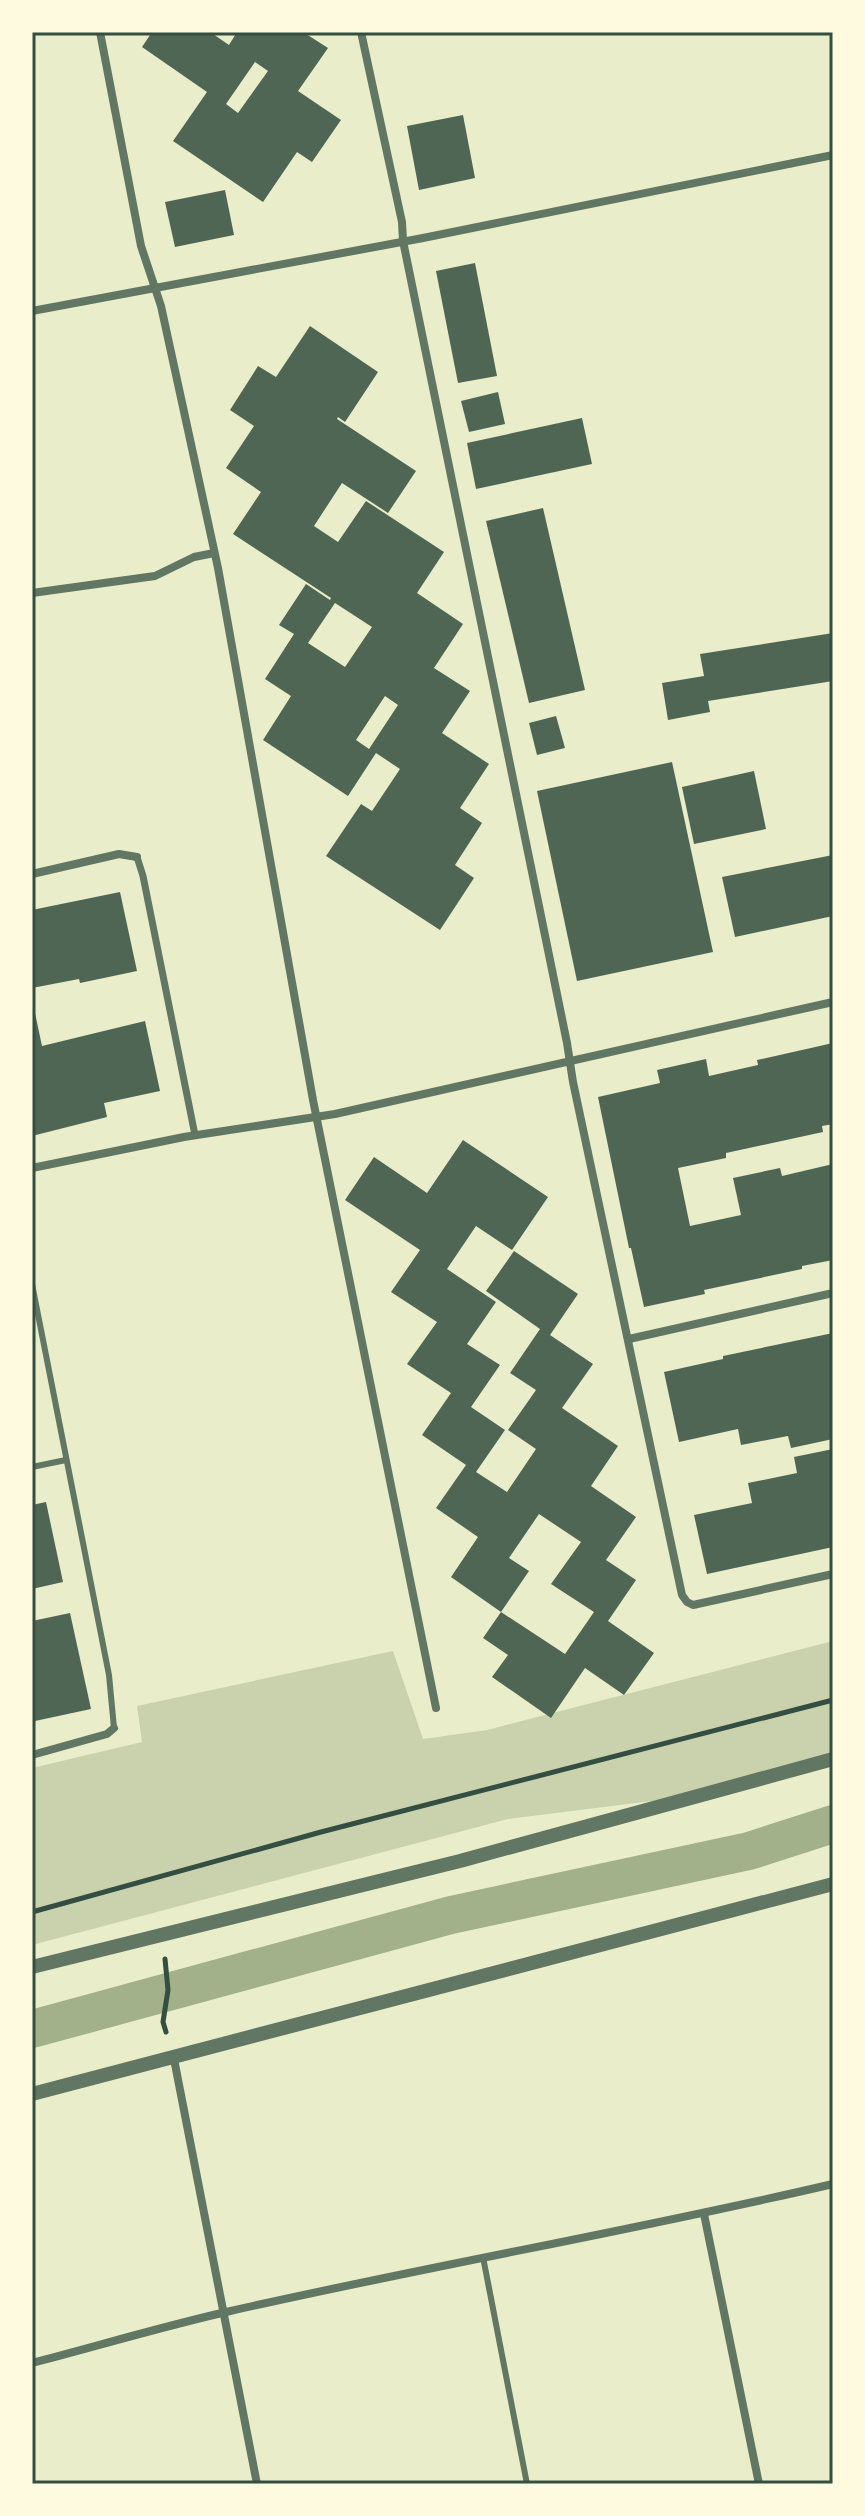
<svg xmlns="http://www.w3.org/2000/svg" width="865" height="2516" font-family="'Roboto Condensed',sans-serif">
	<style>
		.green { fill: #cad2ad }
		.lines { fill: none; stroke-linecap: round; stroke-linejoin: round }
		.canal { stroke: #a3b18a; stroke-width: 38 }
		.building { fill: #4f6655; fill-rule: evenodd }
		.path { stroke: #344e41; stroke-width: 5 }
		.service { stroke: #617663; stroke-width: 6 }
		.pedestrian { stroke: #617663; stroke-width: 7 }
		.minor { stroke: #617663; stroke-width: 8 }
		.tertiary { stroke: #617663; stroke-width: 14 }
		.neatline { fill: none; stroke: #344e41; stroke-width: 3 }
	</style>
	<rect width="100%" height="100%" fill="#e9edc9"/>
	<polygon class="green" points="833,1641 833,1761 716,1793 508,1819 32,1945 32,1768 142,1742 137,1706 393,1651 423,1739 487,1730"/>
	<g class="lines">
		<polyline class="canal" points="32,2029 451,1915 749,1851 833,1824"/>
	</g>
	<g class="building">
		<path d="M 152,32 L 210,32 L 229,45 L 237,32 L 303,32 L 328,48 L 298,91 L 341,120 L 312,162 L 297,152 L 263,202 L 173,141 L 207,92 L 142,47 ZM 255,62 L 268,71 L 238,113 L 226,104 Z"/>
		<polygon points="463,115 475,178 419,190 407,126"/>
		<polygon points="225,190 234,235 175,247 165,202"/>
		<polygon points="475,263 497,376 458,383 436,271"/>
		<path d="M 310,326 L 378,372 L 345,422 L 338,417 L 337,419 L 416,471 L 388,513 L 342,483 L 314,526 L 338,542 L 366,501 L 444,552 L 417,593 L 463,624 L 434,668 L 470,691 L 442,733 L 489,764 L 460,808 L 482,823 L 455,865 L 474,878 L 440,930 L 326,856 L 361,804 L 372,811 L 400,769 L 376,753 L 348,796 L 263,740 L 291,696 L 265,679 L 294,634 L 279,625 L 306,584 L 330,600 L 331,598 L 233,534 L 261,492 L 226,468 L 254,426 L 230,410 L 258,366 L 276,377 ZM 335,603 L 372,627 L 345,667 L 308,643 ZM 385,696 L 398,705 L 369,749 L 356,740 Z"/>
		<polygon points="498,392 505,424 469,432 461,401"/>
		<polygon points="582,418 592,464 476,489 467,443"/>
		<polygon points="543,508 585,690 529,703 486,521"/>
		<polygon points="833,633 833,681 708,701 710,712 668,720 662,683 704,676 700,654"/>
		<polygon points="556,716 565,748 537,755 529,723"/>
		<polygon points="672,762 713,952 577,981 537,791"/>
		<polygon points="754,771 766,829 694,844 682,787"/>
		<polygon points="833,855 833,916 735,937 722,877"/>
		<polygon points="120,892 137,971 80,983 79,979 32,988 32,910"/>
		<polygon points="35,1013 42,1046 145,1021 160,1091 104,1103 107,1117 32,1136 32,1014"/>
		<polygon points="833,1043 833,1124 822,1126 823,1132 726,1153 726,1158 678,1168 690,1226 741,1215 733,1178 780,1168 782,1176 833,1164 833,1260 802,1266 802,1269 704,1290 705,1294 644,1307 631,1248 629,1248 598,1097 660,1083 657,1070 706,1059 709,1076 758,1065 757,1060"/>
		<polygon points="463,1140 548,1197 512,1250 476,1226 447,1269 496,1302 467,1344 500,1365 471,1407 505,1430 476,1472 507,1492 536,1449 508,1430 536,1390 510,1373 540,1329 486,1291 514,1251 578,1294 550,1335 593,1364 562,1408 618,1446 591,1486 636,1517 606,1560 636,1580 608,1621 654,1653 624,1695 585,1668 551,1718 492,1677 508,1655 483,1638 501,1612 565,1654 594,1612 551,1584 581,1542 539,1514 509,1558 529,1571 501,1612 451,1577 478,1537 436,1508 466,1465 422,1435 451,1393 407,1364 437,1322 391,1292 420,1250 345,1200 374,1157 427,1193"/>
		<polygon points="833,1333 833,1393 830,1393 833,1407 833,1439 791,1448 788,1436 741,1445 738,1429 679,1442 664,1372 723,1359 723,1356"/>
		<polygon points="833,1449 833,1547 707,1574 694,1515 752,1503 748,1483 797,1473 794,1457"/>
		<polygon points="46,1502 63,1582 32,1589 32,1505"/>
		<polygon points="70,1613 91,1709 35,1721 32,1706 32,1621"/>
	</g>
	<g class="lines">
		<g class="path">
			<polyline points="32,1912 321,1832 833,1700"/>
			<polyline points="165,1959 168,1990 163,2022 166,2032"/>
		</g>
		<g class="service">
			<polyline points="32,1284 109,1675 114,1728"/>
			<polyline points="32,1467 66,1460"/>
			<polyline points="483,2257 527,2484"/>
		</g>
		<polyline class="pedestrian" points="137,857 143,876 195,1135"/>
		<g class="minor">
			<polyline points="100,32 141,246 161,306 218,568 313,1100 436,1708"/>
			<polyline points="361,32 402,222 403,241 567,1043 573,1082 682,1595 687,1602 693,1605 833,1574"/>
			<polyline points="32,311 423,238 833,155"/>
			<polyline points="32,593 155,576 194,557 214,553"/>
			<polyline points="32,874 119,854 137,857"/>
			<polyline points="32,1168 184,1137 335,1114 833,1002"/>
			<polyline points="629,1339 833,1293"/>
			<polyline points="32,1755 107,1734 114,1728"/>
			<polyline points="174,2059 257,2484"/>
			<polyline points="704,2214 759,2484"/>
			<path d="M 32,2363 C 97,2346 161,2327 226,2312 C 428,2266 632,2231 833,2184"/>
		</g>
		<g class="tertiary">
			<polyline points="32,1967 460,1861 833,1759"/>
			<polyline points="32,2094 833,1884"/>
		</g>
	</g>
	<rect width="865" height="2516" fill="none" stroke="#fefae0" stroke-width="68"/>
	<rect x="34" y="34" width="797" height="2448" class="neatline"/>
</svg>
